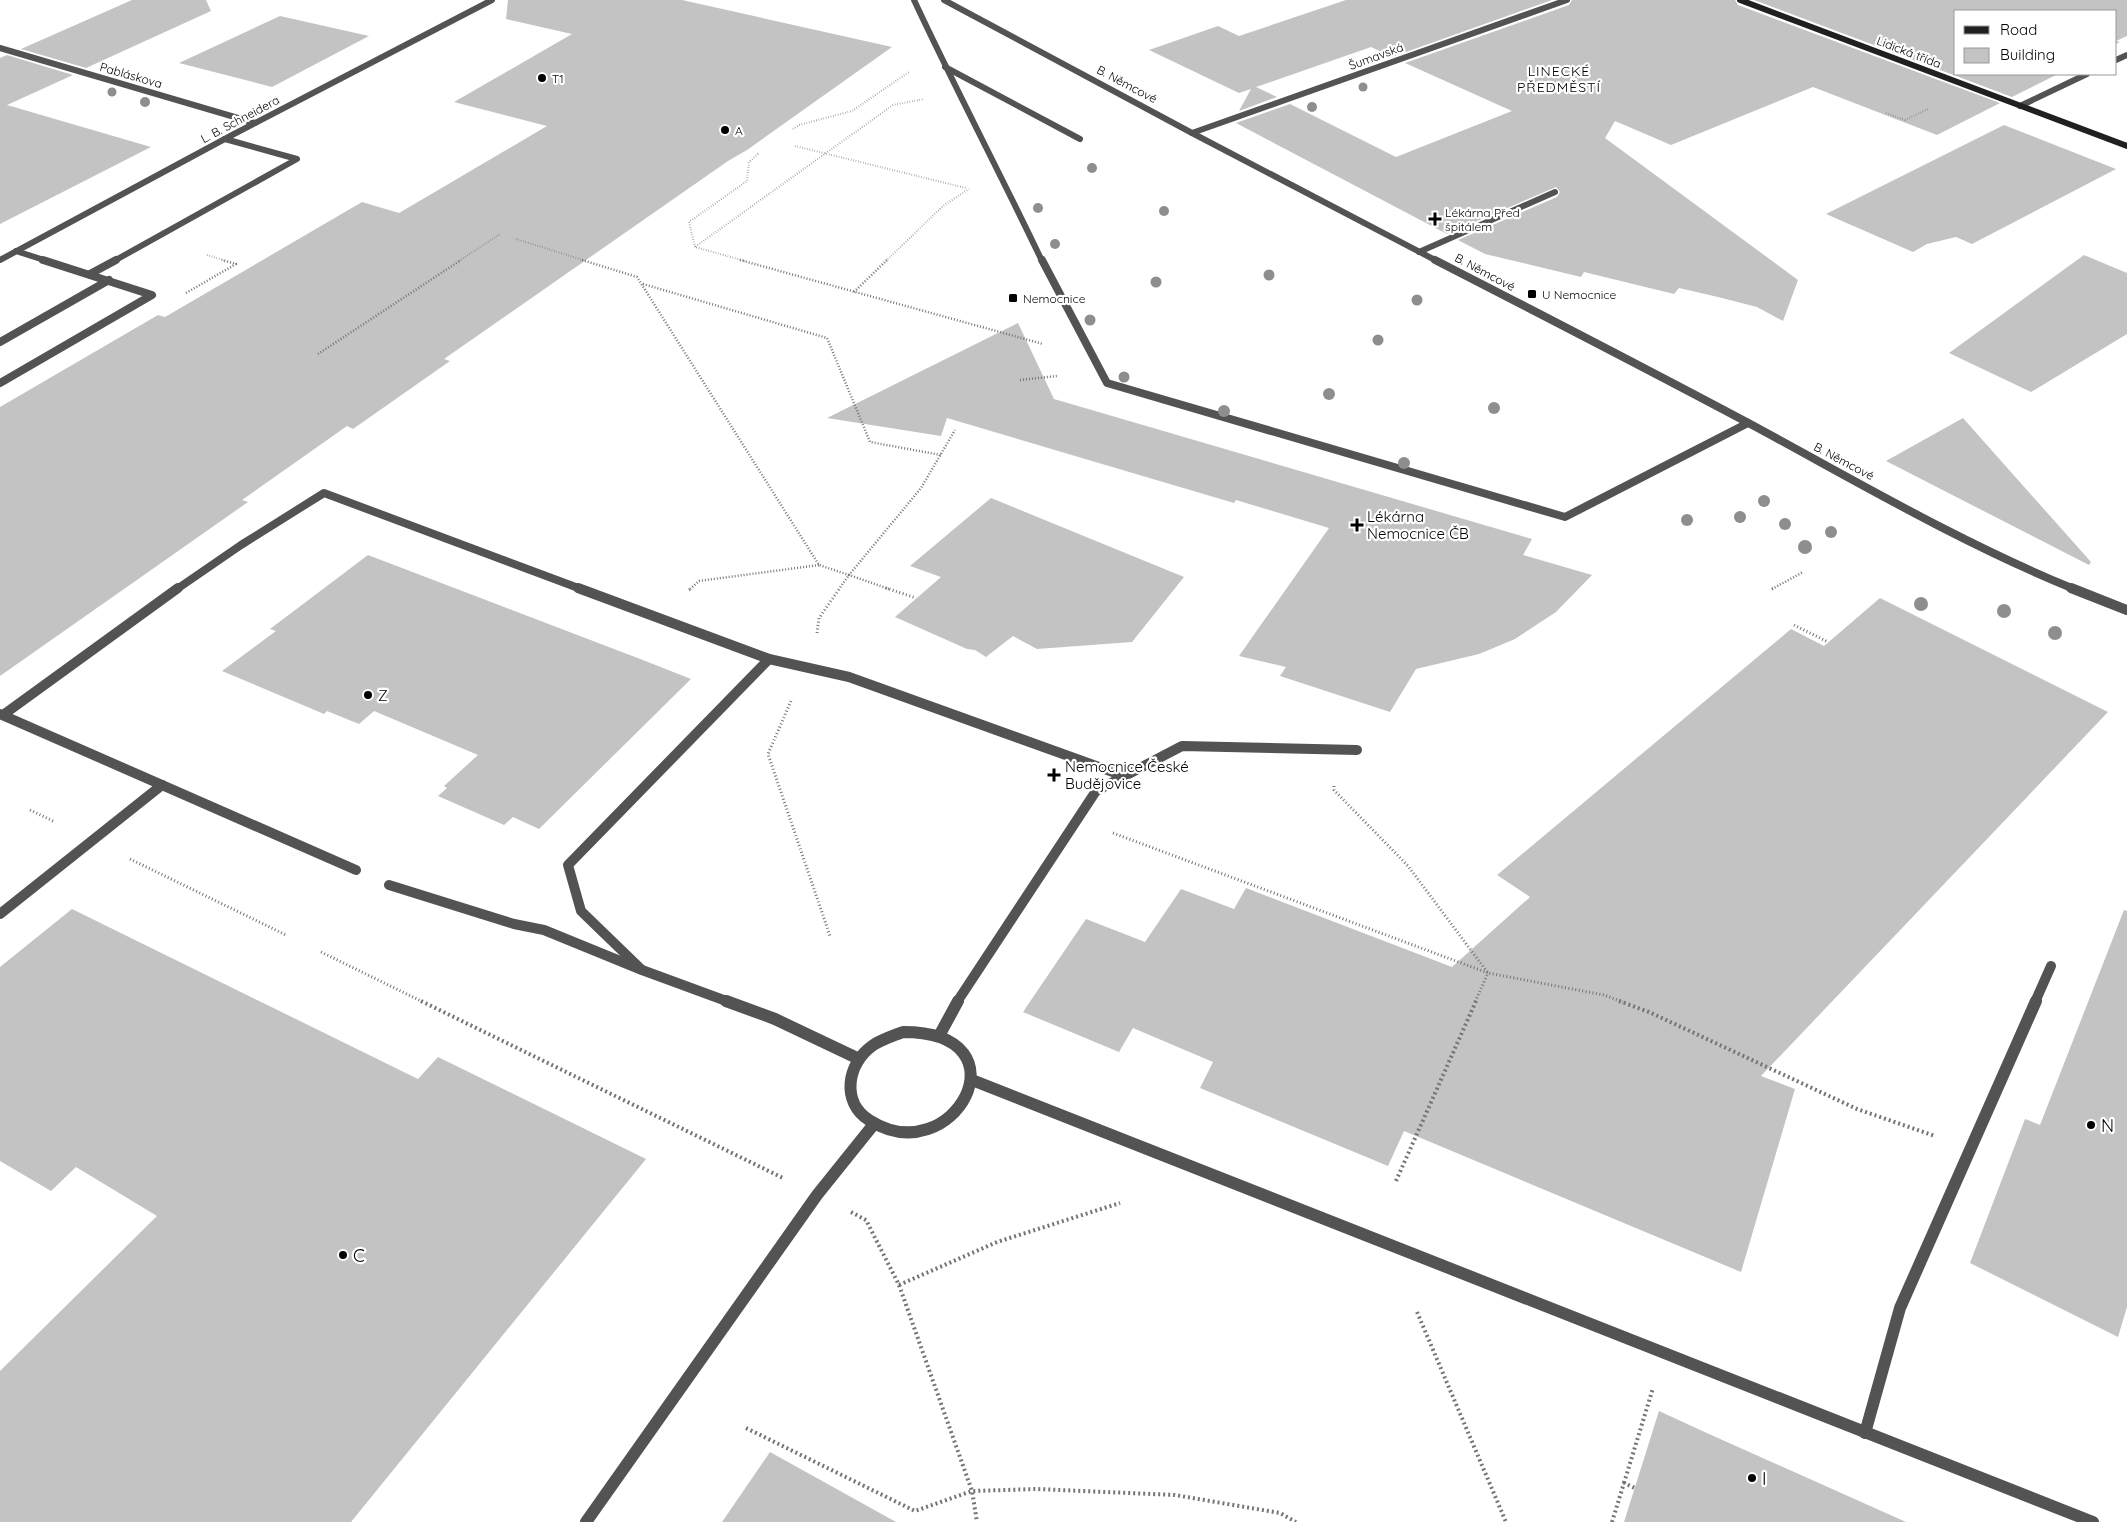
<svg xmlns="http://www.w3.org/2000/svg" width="2127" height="1522" font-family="Quicksand,sans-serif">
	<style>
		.building { fill: #c3c3c3 }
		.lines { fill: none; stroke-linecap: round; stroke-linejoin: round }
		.path-far3 { stroke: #757575; stroke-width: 2; stroke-dasharray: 0.5 2; stroke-linecap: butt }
		.path-far2 { stroke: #757575; stroke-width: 2.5; stroke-dasharray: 1 2; stroke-linecap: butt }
		.path-far1 { stroke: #757575; stroke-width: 3; stroke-dasharray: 1 2.5; stroke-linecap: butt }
		.path { stroke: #757575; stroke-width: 4; stroke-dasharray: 2 3; stroke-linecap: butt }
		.lane-far3 { stroke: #535353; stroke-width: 6 }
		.lane-far2 { stroke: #535353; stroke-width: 8 }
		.lane-far1 { stroke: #535353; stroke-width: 10 }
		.lane { stroke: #535353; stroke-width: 12 }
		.street-far2 { stroke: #535353; stroke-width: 6 }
		.street-far1 { stroke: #535353; stroke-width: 8 }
		.street { stroke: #535353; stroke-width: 10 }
		.secondary { stroke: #202020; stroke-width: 6 }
		.tree { fill: #8e8e8e }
		.poi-dot { fill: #000; stroke: #fff; stroke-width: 2 }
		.labels { text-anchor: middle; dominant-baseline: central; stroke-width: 4.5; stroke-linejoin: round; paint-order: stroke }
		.far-street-label { font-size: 12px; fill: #000; stroke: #fff }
		.far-poi-label { font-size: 12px; fill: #000; stroke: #fff; text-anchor: start }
		.far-neighbourhood-label { font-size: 14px; letter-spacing: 1px; fill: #000; stroke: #fff }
		.poi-label { font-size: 15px; fill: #000; stroke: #fff; text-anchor: start }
		.near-poi-label { font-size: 18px; fill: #000; stroke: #fff; text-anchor: start }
	</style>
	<rect width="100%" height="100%" fill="#fff"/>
	<g class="building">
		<polygon points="132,0 206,0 211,11 86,68 21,49"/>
		<polygon points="508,0 682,0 892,47 747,150 728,161 444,359 450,361 353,429 347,426 242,500 248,502 0,676 0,407 158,315 165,317 362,202 399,213 547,126 454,102 572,34 506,19"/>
		<polygon points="1346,0 1552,0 1392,57 1371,47 1256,87 1277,97 1239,111 1251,89 1239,93 1149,50 1218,26 1239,36"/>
		<polygon points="1572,0 1735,0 1738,5 2000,103 1937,135 1813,87 1671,145 1615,121 1605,138 1798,280 1783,321 1757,307 1718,297 1679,288 1674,294 1584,272 1581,277 1485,254 1458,240 1557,197 1560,192 1556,187 1447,234 1236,123 1290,104 1396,157 1512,111 1405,63 1569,5"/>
		<polygon points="1754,0 2127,0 2127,36 2116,41 2120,42 2116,44 2116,11 1956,11 1956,74 2058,74 2012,97"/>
		<polygon points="280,16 369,36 272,87 179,63"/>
		<polygon points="7,55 73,75 7,105 151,147 0,224 0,58"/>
		<polygon points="2004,125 2116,169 1972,244 1956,237 1927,244 1913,252 1826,214"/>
		<polygon points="2084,255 2127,273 2127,334 2031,392 1949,353"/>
		<polygon points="1018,323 1054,399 1532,539 1523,555 1592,575 1556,612 1515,639 1479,654 1416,669 1390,712 1280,676 1286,667 1239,656 1329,528 1236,500 1234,503 947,418 941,436 827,418"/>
		<polygon points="1963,418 2091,562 2089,565 1886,461"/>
		<polygon points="991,498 1184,577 1132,642 1037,649 1013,636 986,657 975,650 967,649 895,617 941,577 910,566"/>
		<polygon points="368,555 648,662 691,679 539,829 513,817 504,825 438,796 447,788 444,786 478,755 374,711 359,724 327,711 324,714 222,671 276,631 270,629"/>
		<polygon points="1880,598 2108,712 1761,1076 1795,1089 1741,1272 1404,1131 1388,1166 1200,1088 1213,1062 1133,1028 1119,1052 1023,1012 1086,919 1145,942 1181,889 1234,909 1246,888 1452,967 1530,897 1497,875 1791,629 1824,646"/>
		<polygon points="72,909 418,1079 438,1057 646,1159 351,1522 0,1522 0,1371 157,1216 76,1167 51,1191 0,1161 0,967"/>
		<polygon points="2124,910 2127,911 2127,1307 2118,1337 1970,1263 2025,1119 2040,1125"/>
		<polygon points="1659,1411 1709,1434 1906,1522 1624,1522"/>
		<polygon points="770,1452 896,1522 722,1522"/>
	</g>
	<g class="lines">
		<g class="path-far3">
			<polyline points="1886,113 1905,120 1928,109"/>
			<polyline points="793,129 799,125 852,111 909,72"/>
			<polyline points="795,146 966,188"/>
			<polyline points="516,239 586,261"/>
			<polyline points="695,247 689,222 747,181 749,162 759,153"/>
			<polyline points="207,255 226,261"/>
			<polyline points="459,261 500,234"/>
			<polyline points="745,261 695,247 893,105 924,99"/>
			<polyline points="886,261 943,206 969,189"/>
		</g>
		<g class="path-far2">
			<polyline points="582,260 637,277 819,565 849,575 839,589"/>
			<polyline points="740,260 1043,344"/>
			<polyline points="643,284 827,338 870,442 941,455"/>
			<polyline points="854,292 887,260"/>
			<polyline points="186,293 236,264 222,260"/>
			<polyline points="318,354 461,260"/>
			<polyline points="1020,380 1057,376"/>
			<polyline points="690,589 699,581 819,565"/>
			<polyline points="889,589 849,575 921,488 955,430"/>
			<polyline points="1772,589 1803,572"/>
		</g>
		<g class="path-far1">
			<polyline points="886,588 916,598"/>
			<polyline points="1772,589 1775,588"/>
			<polyline points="689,590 692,588"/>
			<polyline points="1794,625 1828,642"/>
			<polyline points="817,633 819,618 840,588"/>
			<polyline points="791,701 768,754 830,936"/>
			<polyline points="1334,786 1334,790 1408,866 1488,973 1604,995 1623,1002"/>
			<polyline points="30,810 55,822"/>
			<polyline points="1113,833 1488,973 1475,1002"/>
			<polyline points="130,859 286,935"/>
			<polyline points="321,952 423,1002"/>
		</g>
		<g class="path">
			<polyline points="421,1001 783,1178"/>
			<polyline points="1619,1001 1649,1012 1857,1109 1935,1136"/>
			<polyline points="1396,1181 1476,1001"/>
			<polyline points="851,1212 866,1220 899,1285 972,1491 977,1522"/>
			<polyline points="899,1285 997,1242 1120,1203"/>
			<polyline points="1417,1312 1506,1522"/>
			<polyline points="746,1428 915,1511 972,1491 1037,1489 1175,1495 1280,1513 1296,1522"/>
			<polyline points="1624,1483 1653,1388"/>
			<polyline points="1612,1522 1624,1483 1635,1488"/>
		</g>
		<g class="lane-far3">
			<path d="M 914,0 C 955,88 1000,173 1042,261"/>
			<polyline points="2116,60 2127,55"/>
			<polyline points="945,67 1080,139"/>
			<polyline points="2020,106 2087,74"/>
			<polyline points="16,251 47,261"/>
			<polyline points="1419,252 1555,192"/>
			<polyline points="114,261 297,159 225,139"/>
		</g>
		<g class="lane-far2">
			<polyline points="1042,260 1107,383 1565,517 1748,423"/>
			<polyline points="90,274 116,260"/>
			<polyline points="0,342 109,280"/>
			<polyline points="0,383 152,295 43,260"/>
			<polyline points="177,589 241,545 324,493 581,589"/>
		</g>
		<g class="lane-far1">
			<polyline points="578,588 769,659 568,865 581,911 642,970"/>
			<polyline points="769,659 849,677 1124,776"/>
			<polyline points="0,714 356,870"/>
			<polyline points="3,715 178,588"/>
			<polyline points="389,885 514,924 544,930 642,970 729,1002"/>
			<polyline points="0,914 162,785"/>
			<polyline points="957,1002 1096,791 1182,746 1357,750"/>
			<polyline points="2035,1002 2051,966"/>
		</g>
		<g class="lane">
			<polyline points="726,1001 775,1019 857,1058"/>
			<path d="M 903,1032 C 1031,1032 953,1174 869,1120 C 841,1102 847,1064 872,1046 C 880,1040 893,1036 903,1032 Z"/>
			<polyline points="939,1036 958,1001"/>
			<polyline points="972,1080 2093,1522"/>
			<polyline points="1865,1433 1900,1308 2036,1001"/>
			<polyline points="586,1522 817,1195 874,1124"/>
		</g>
		<g class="street-far2">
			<polyline points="944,0 1192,133 1437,261"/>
			<polyline points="0,48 255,123"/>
			<polyline points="1192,133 1567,0"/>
			<polyline points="0,260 234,134 492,0"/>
		</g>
		<path class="street-far1" d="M 1435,260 C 1546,317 1657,374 1767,433 C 1868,488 1968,546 2074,589"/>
		<polyline class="street" points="2071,588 2127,610"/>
		<polyline class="secondary" points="1740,0 2127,146"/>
	</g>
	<g class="tree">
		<circle cx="1363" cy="87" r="4.5"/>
		<circle cx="112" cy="92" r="4.5"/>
		<circle cx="145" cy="102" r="5"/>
		<circle cx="1312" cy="107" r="5"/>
		<circle cx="1092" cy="168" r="5"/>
		<circle cx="1038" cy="208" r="5"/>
		<circle cx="1164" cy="211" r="5"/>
		<circle cx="1055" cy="244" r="5"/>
		<circle cx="1269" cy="275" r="5.5"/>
		<circle cx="1156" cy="282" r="5.5"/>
		<circle cx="1417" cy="300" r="5.5"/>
		<circle cx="1090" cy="320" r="5.5"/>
		<circle cx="1378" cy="340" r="5.5"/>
		<circle cx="1124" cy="377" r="5.5"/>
		<circle cx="1329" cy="394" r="6"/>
		<circle cx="1494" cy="408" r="6"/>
		<circle cx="1224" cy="411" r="6"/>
		<circle cx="1404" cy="463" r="6"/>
		<circle cx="1764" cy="501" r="6"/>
		<circle cx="1740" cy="517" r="6"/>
		<circle cx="1687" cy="520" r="6"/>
		<circle cx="1785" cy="524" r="6"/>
		<circle cx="1831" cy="532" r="6"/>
		<circle cx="1805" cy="547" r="7"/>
		<circle cx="1921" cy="604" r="7"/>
		<circle cx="2004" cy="611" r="7"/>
		<circle cx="2055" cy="633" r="7"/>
	</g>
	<g class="poi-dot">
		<circle cx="542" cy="78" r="5"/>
		<circle cx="725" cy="130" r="5"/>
		<path d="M1432.5 211.5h5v5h5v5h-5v5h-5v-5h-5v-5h5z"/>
		<rect x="1527" y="289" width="10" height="10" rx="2.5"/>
		<rect x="1008" y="293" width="10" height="10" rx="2.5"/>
		<path d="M1354.5 517.5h5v5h5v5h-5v5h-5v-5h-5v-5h5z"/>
		<circle cx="368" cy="695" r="5"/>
		<path d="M1051.5 767.5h5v5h5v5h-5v5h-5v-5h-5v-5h5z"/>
		<circle cx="2091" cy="1125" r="5"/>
		<circle cx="343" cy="1255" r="5"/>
		<circle cx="1752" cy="1478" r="5"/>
	</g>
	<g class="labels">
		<g class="far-street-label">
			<text transform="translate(1909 52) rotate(21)">Lidická třída</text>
			<text transform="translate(1376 56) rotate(-20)">Šumavská</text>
			<text transform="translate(131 75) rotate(16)">Pabláskova</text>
			<text transform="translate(1127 84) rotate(28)">B. Němcové</text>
			<text transform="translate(240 119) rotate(-28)">L. B. Schneidera</text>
			<text transform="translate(1485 272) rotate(28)">B. Němcové</text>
			<text transform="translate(1844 461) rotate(28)">B. Němcové</text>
		</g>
		<g class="far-poi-label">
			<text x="552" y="78">T1</text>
			<text x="735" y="130">A</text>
			<text x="1445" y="212">Lékárna Před<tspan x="1445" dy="14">špitálem</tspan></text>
			<text x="1542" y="294">U Nemocnice</text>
			<text x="1023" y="298">Nemocnice</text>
		</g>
		<g class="far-neighbourhood-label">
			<text x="1559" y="71">LINECKÉ<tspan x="1559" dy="16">PŘEDMĚSTÍ</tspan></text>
		</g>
		<g class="poi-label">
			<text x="1367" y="516">Lékárna<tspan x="1367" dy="17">Nemocnice ČB</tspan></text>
			<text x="378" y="695">Z</text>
			<text x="1065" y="766">Nemocnice České<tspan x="1065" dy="17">Budějovice</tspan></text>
		</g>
		<g class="near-poi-label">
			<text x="2101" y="1125">N</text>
			<text x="353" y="1255">C</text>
			<text x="1762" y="1478">I</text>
		</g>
	</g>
	<rect x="1954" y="10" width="162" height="65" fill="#ffffff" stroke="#999999"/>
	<rect x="1964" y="26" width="25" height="8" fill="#202020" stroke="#999999"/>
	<text x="2000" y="35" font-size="15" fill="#000000">Road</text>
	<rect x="1964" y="48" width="25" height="15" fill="#c3c3c3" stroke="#999999"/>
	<text x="2000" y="60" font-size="15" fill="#000000">Building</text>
</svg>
